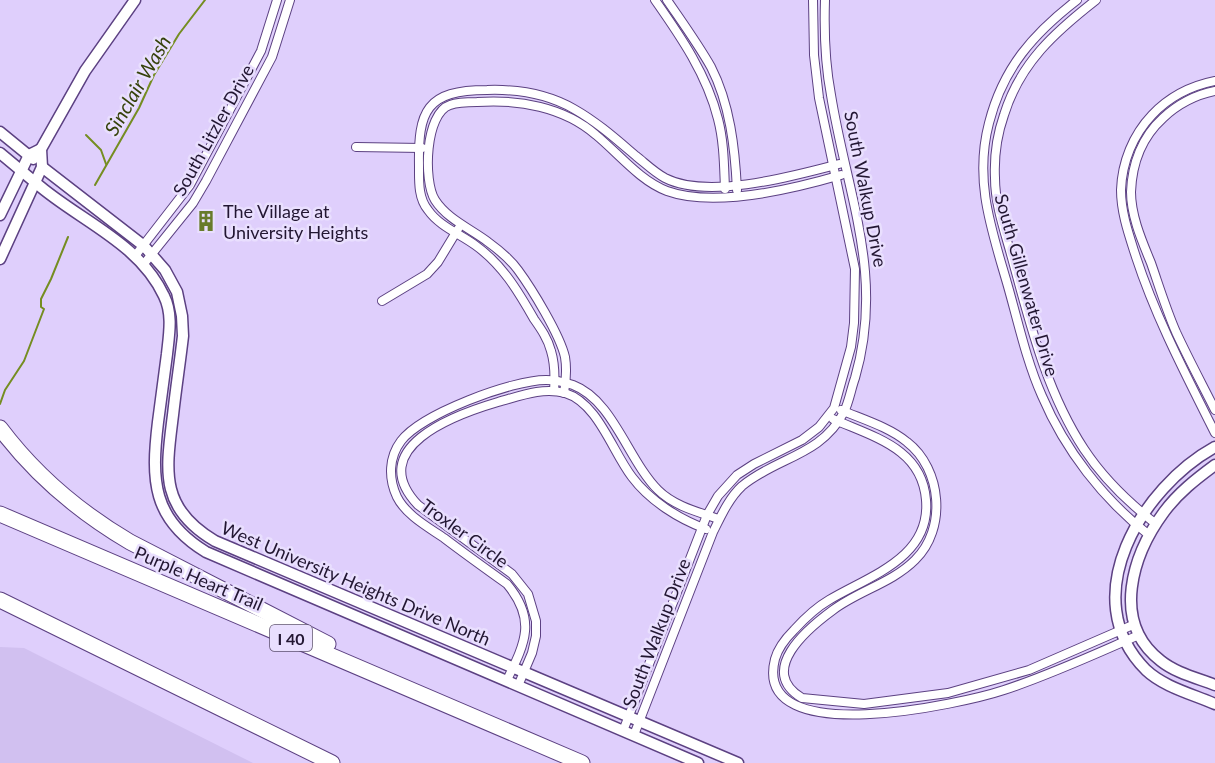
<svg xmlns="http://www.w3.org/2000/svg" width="1215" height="763" font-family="Lato,sans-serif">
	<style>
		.built { fill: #d1c0f0 }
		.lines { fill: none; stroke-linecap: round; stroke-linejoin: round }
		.stream { stroke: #758d21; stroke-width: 2 }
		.minor-casing { stroke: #5c4182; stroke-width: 10 }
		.tertiary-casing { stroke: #5c4182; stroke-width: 13 }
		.secondary-casing { stroke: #5c4182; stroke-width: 13 }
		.motorway-casing { stroke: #5c4182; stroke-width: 17 }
		.minor { stroke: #fff; stroke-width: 8 }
		.tertiary { stroke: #fff; stroke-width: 10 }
		.secondary { stroke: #fff; stroke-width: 10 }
		.motorway { stroke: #fff; stroke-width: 15 }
		.labels { text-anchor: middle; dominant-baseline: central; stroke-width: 5; stroke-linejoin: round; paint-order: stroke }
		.shield { fill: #e9dffe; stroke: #5e526f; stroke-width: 1.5 }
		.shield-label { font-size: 16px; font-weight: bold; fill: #221632 }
		.street-label { font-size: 18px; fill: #221632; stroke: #e9dffe }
		.poi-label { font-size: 18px; fill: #221632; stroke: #e9dffe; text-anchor: start }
		.water-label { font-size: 20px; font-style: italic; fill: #36420b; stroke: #e9dffe }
	</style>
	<rect width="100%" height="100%" fill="#dfcffc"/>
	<polygon class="built" points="0,647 24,648 253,763 0,763"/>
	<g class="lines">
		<g class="stream">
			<polyline points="86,135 101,150 106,164"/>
			<polyline points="95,185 139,108 154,75 179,34 205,0"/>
			<polyline points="0,404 5,390 24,361 44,309 41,307 41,299 51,279 68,237"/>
		</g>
		<defs>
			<g id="minor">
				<path d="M 655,0 C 681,37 707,75 718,119 C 724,142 724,166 725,189"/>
				<path d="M 667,0 C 682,22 698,44 711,67 C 730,104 735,148 737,190"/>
				<path d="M 1077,0 C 1033,34 1003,68 989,123 C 974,180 991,228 1007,283 C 1018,321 1026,360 1042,396 C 1065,450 1103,499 1149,535"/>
				<path d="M 1096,0 C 1055,32 1020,63 1004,115 C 997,135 994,157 995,178 C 995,205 1005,232 1012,258 C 1030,323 1046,391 1084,449 C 1103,478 1129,503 1156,524"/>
				<path d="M 1215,81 C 1190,86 1169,97 1152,115 C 1133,135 1122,162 1121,190 C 1121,213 1129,235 1136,257 C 1156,318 1186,375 1215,433"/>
				<path d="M 1215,91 C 1195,95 1178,104 1163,118 C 1142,137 1132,164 1131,192 C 1131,216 1142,241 1151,263 C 1159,286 1166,309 1176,332 C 1188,358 1202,384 1215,410"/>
				<polyline points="356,147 422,148"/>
				<polyline points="135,256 190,185 261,51 277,0"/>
				<polyline points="143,265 193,203 206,181 272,57 290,0"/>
				<polyline points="382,301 427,274 438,262 458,229"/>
				<path d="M 554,391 C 555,377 555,364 551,351 C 548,339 541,329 534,319 C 518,291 502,264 475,245 C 460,234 439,226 428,210 C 418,198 419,181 419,166 C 418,111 426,90 487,90 C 516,89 548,94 574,109 C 597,122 616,139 636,156 C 645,163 654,172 665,178 C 708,200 793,176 839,164"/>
				<path d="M 564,393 C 566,381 567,369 565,357 C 560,335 532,289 518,270 C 510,259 499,250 488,242 C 471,229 447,219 435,200 C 423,181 425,113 450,105 C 458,102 468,102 477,102 C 518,99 564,107 596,135 C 618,153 640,181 667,191 C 714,208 793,189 841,175"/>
				<path d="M 841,410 C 862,419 889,427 907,442 C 942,469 947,529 915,560 C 892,583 858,591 833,610 C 807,629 757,671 802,698 L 864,704 L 948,693 L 1029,670 L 1135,624"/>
				<path d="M 833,419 C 873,437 922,448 926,500 C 931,558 869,576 829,600 C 817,607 804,619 794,630 C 786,638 778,648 775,659 C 751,752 965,703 1004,690 C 1050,675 1095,654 1139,635"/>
				<path d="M 507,680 C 525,643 537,620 507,584 C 486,569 465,554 444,538 C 428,527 406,515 397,497 C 388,478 389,457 401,441 C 421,414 512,380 546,380 C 555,380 564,382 573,385 C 613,400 628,460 658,490 C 674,506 698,512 719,519"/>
				<path d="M 518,686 L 532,653 L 536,636 L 536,621 L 528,594 L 512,574 L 418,505 C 364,448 454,415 498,402 C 520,396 542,387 565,393 C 598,403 612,451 632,477 C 650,501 679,519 706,529"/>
				<polyline points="623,731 707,515 718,496 737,475 754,464 802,440 819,427 834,408 851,347 854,323 855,269 819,98 814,55 813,0"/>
				<path d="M 634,735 L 713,532 C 721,516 729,498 742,486 C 777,457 821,456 844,412 C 849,402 851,389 855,378 C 885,275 847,195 831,95 C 825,64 824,32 825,0"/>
			</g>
			<g id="tertiary">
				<path d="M 42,167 L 144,246 L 165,270 L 177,292 L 182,316 L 183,336 C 180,362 176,388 173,415 C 166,471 159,508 215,541 L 738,763"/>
				<path d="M 36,183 C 78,220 139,242 164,296 C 173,314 169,335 167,354 C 164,377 161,399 158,422 C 151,480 152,519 206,552 L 698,763"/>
				<path d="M 1215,447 C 1142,487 1074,598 1146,670 C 1164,687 1192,694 1215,704"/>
				<path d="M 1215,465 C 1196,479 1178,493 1164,512 C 1133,554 1110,622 1161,661 C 1176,673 1197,678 1215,685"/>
			</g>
			<g id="secondary">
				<polyline points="0,132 33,159"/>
				<polyline points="0,153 36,183"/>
				<polyline points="0,215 29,155 41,149"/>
				<polyline points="0,259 42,167 41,149 85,71 135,0"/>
			</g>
			<g id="motorway">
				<path d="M 0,428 C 36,476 79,512 130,542 L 328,644"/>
				<polyline points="0,514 582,763"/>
				<polyline points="0,600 332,763"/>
			</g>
		</defs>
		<use href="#minor" class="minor-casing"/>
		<use href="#tertiary" class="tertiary-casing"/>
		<use href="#secondary" class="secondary-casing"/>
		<use href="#motorway" class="motorway-casing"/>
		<use href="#minor" class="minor"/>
		<use href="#tertiary" class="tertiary"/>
		<use href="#secondary" class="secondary"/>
		<use href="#motorway" class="motorway"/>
	</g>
	<defs>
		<symbol id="building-bare" viewBox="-9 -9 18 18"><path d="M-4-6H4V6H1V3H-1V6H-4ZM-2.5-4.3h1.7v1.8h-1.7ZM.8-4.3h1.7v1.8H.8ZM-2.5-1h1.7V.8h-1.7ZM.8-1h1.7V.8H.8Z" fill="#687b2b" stroke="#e9dffe" stroke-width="2.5" paint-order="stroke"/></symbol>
	</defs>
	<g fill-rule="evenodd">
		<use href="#building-bare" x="191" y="206" width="30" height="30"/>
	</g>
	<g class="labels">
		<rect class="shield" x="270" y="625" width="42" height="26" rx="4.5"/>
		<g class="shield-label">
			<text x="291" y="638">I 40</text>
		</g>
		<g class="street-label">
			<text transform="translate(213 130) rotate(-61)">South Litzler Drive</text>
			<text transform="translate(866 189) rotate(79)">South Walkup Drive</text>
			<text transform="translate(1027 285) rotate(74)">South Gillenwater Drive</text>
			<text transform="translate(465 533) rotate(36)">Troxler Circle</text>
			<text transform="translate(199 578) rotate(23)">Purple Heart Trail</text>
			<text transform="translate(356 583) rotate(23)">West University Heights Drive North</text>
			<text transform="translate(656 633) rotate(-69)">South Walkup Drive</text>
		</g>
		<g class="poi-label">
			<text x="223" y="211">The Village at<tspan x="223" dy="21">University Heights</tspan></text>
		</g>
		<g class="water-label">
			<text transform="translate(137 85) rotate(-60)">Sinclair Wash</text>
		</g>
	</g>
</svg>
